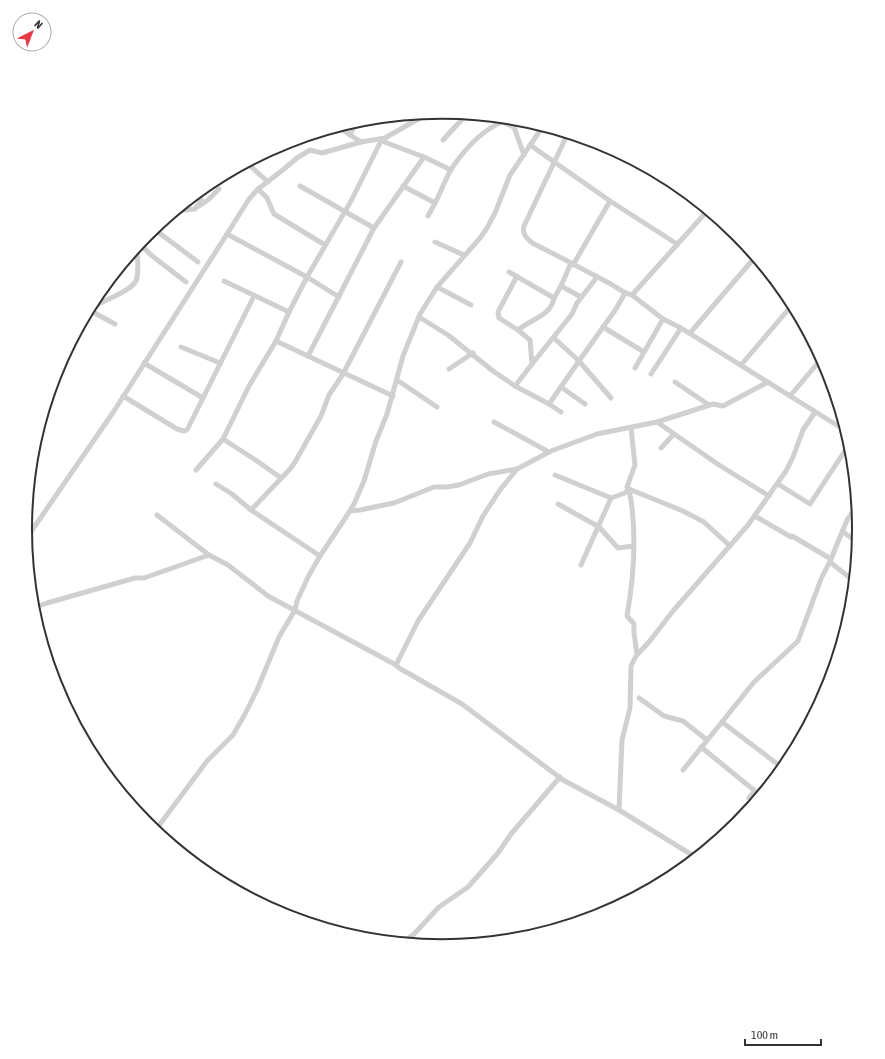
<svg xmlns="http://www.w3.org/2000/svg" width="885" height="1059" font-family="'Asap Condensed',sans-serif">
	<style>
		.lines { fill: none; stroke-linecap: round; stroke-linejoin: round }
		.street { stroke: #d0d0d0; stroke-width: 5 }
		.rim { fill: none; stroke: #333; stroke-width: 2 }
	</style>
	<rect width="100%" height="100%" fill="#fff"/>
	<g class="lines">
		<g class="street">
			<polyline points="402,116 415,120"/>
			<polyline points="511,119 524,155"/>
			<polyline points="338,127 361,142"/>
			<path d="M 568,133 L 524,226 C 522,234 526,237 532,243 C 557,255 582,269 607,282 C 616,286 622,293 632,295 L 663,319 L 681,328 L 835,424 L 846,430"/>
			<polyline points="350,135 357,121"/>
			<polyline points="379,140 424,157 451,170"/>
			<polyline points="443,140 466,115"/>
			<polyline points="530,145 610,201 677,244"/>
			<polyline points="247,163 268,182"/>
			<polyline points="300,186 374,228 424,157"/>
			<path d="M 403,186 L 435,203 C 441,192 447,174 454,165 C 466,148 483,130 502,122 L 514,127"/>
			<polyline points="258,189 267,198 274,214 325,245"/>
			<polyline points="199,206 208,200 219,189"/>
			<polyline points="175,211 195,209 201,201 201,190"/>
			<polyline points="428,216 435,203"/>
			<polyline points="154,229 198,262"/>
			<polyline points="435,242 464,255"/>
			<polyline points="140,244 151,255 186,282"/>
			<polyline points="573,265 610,201"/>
			<polyline points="509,272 554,298 561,286 571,263"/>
			<path d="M 517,276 L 498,312 L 499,318 L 518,330 C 531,319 551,316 554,298"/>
			<polyline points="224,281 289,312"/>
			<polyline points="561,286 581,297"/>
			<polyline points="437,287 471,305"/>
			<polyline points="632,295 708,210"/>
			<polyline points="339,297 307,277 351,201 381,141"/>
			<path d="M 89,310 C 100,301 135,291 137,278 C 139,268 137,257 137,247"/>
			<polyline points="89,310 115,324"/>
			<polyline points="419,317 448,335 493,371 515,386 549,404 561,412"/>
			<polyline points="603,327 644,352"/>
			<polyline points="690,333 756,256"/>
			<polyline points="554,338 579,361 616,309 625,293"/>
			<polyline points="181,347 220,363"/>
			<polyline points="308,356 374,228"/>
			<polyline points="144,363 203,398"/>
			<polyline points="532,364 572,314 577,303 597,277"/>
			<polyline points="741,365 793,304"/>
			<polyline points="635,368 663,319"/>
			<polyline points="449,369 473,353"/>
			<polyline points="651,374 681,328"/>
			<polyline points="397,380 437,407"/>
			<polyline points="675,382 709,405"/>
			<polyline points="515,386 532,364 530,340 518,330"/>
			<polyline points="561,387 585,404"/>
			<polyline points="123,396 177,429 184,431 187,430 254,296"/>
			<polyline points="393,396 276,341 289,312 307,277 227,234 249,199 258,189 284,169 297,158 310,150 322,153 361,142 385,138 427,114"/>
			<polyline points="790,396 822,358"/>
			<polyline points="549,404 579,361 611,398"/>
			<polyline points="494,422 549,452"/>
			<polyline points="657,422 719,465 769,496"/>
			<polyline points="223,439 257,461 281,478"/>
			<polyline points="661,448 674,434"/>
			<polyline points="196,470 223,439 249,386 276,341"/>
			<polyline points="555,475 611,498 625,493 629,489 627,487 635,465 631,428"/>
			<polyline points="216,484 232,494 251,510 320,556"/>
			<polyline points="778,484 810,504 848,446 850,441"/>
			<polyline points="558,504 599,527 618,548 633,546"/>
			<polyline points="251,510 290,469 295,462 321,416 329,395 343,374 401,262"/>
			<polyline points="350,511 360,510 394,503 434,487 446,487 459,485 488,474 517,469 551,451 597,434 657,422 713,404 723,406 768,382"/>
			<polyline points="157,515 209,555 228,565 268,596 396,665 399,668 462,704 563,780 619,810 697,858"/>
			<polyline points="755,516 791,537 792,536 831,559"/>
			<polyline points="843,532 859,543"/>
			<polyline points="26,539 114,411 227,234"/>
			<polyline points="830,562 855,582"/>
			<polyline points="581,565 611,498"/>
			<polyline points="33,608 47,603 135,578 144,578 209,555"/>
			<path d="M 637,654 L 634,633 L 634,624 L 627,616 C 634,576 637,529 629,489 L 683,511 L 704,522 L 730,546"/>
			<polyline points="396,665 418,621 470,543 483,516 500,490 517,469"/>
			<polyline points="639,698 664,716 683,721 707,740"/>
			<polyline points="701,747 755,791 749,798 756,803"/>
			<polyline points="784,769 722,722 754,682 798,641 821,579 831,559 847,520 852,513 858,509"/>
			<polyline points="683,770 722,722"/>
			<polyline points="619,810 622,740 630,708 631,666 636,656 649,642 673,611 748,525 786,471 793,457 803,430 815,412"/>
			<polyline points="155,831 207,761 233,735 245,714 257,690 279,637 295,610 297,601 308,577 320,556 346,517 354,504 364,481 376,441 387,414 403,356 420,314 437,287 480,238 487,228 495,213 510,175 543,126"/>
			<polyline points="403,943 414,934 439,907 468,887 498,853 511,834 560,777"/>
		</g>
	</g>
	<path d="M0 0H885V1059H0ZM32 529a410 410 0 1 1 820 0a410 410 0 1 1-820 0Z" fill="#fff" fill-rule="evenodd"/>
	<path class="rim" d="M32 529a410 410 0 1 1 820 0a410 410 0 1 1-820 0Z"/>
	<g transform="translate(32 32) rotate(42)"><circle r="19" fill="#ffffff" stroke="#adadad"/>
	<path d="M0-3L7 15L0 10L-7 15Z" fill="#e63946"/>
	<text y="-6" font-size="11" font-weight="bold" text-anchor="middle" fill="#333333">N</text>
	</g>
	<path d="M745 1039v6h76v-6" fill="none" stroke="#333333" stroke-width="2"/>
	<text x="751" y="1039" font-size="12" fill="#333333" stroke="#ffffff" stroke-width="3" paint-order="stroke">100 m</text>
</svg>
